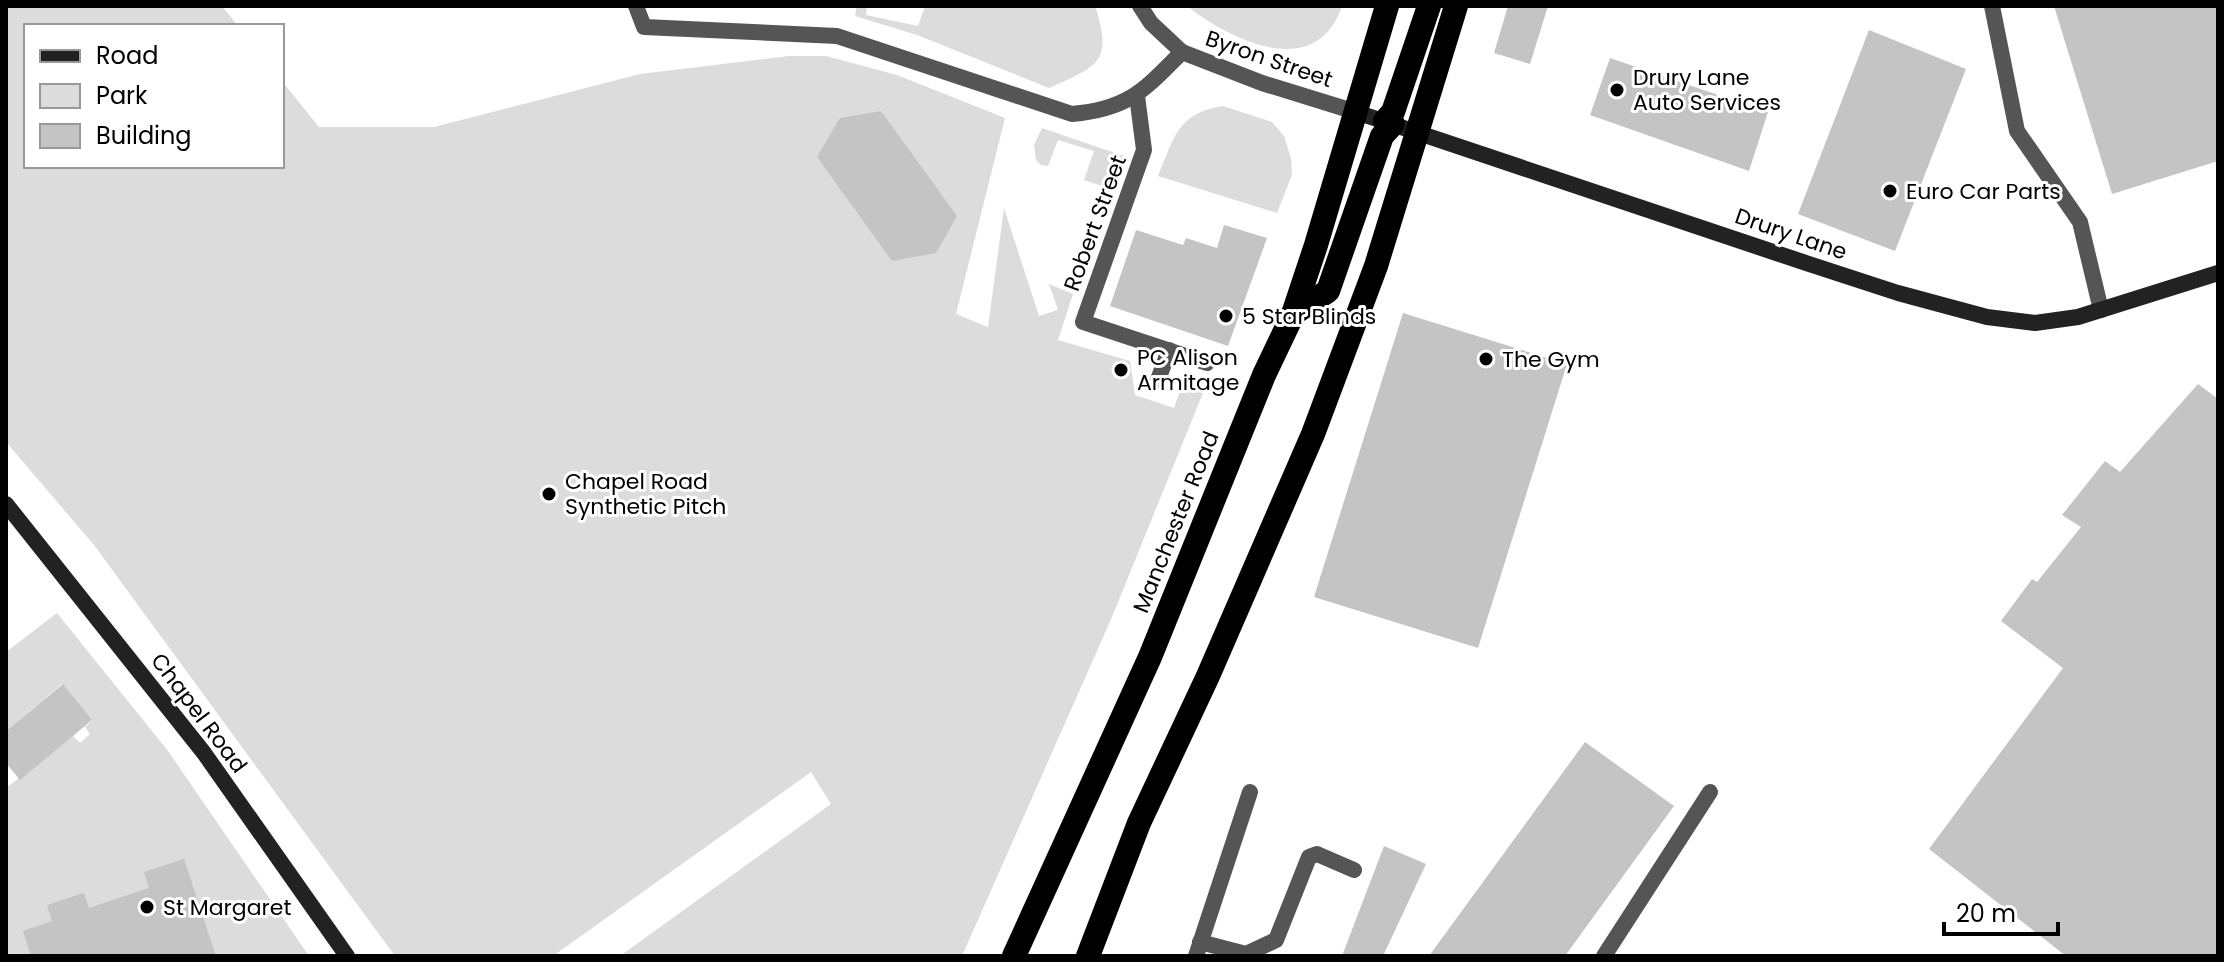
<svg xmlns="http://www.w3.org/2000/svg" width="2224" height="962" font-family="Poppins,sans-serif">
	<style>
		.green { fill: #dcdcdc }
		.building { fill: #c4c4c4 }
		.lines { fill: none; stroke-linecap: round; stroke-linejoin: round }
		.lane { stroke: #555; stroke-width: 16 }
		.street { stroke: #555; stroke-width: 16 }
		.secondary { stroke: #222; stroke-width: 16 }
		.highway { stroke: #000; stroke-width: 24 }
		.poi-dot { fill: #000; stroke: #fff; stroke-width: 3 }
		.labels { text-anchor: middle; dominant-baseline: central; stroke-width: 6; stroke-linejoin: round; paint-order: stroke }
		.street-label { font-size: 22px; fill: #000; stroke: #fff }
		.poi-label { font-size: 22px; fill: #000; stroke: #fff; text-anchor: start }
	</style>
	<rect width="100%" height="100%" fill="#fff"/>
	<g class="green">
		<polygon points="6,6 222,6 238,26 26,26 26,166 282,166 282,81 319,127 434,127 640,74 789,56 826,56 897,75 1005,118 956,314 988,327 1004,208 1039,316 1058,310 1049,284 1073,294 1058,340 1130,361 1135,395 1174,408 1184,380 1205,388 1112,617 962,956 620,956 831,804 811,772 553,956 395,956 94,545 6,442"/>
		<path d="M 857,6 L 867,6 L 866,15 L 918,26 L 925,6 L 1095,6 C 1114,63 1097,66 1049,88 L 917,35 L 855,16 Z"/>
		<path d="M 1187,6 L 1342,6 C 1316,82 1232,41 1187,6 Z"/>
		<path d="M 1223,106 L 1272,122 L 1284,136 L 1291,158 L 1292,175 L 1277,213 L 1158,176 C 1174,138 1177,113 1223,106 Z"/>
		<polygon points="1042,128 1124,156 1111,189 1084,180 1094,151 1058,140 1048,166 1041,165 1036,160 1034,145"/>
		<polygon points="57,613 168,751 309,956 6,956 6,788 73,736 80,743 90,734 85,727 92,721 62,684 6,731 6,652"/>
	</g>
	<g class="building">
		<polygon points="1508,6 1548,6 1530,64 1494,53"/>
		<polygon points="2054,6 2218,6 2218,161 2112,194"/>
		<polygon points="1869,30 1966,69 1895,251 1798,214"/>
		<polygon points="1610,58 1768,112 1749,171 1590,115"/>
		<polygon points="881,111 957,216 936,253 892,261 817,157 840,118"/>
		<polygon points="1224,225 1267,238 1228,346 1110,306 1136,230 1183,245 1186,238 1217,248"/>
		<polygon points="1403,313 1567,364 1478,648 1314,597"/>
		<polygon points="2198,384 2218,399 2218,956 2066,956 1929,849 2063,668 2001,621 2032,579 2037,582 2081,527 2062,515 2105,461 2120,472"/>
		<polygon points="63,684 92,720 20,780 6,763 6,731"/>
		<polygon points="1585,742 1674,806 1565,956 1429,956"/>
		<polygon points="1384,846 1426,864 1383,956 1342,956"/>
		<polygon points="184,859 216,956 31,956 23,931 52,921 47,905 84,893 89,908 149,888 144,872"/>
	</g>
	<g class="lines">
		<g class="lane">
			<polyline points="1992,6 2017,131 2080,222 2101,310"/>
			<polyline points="1200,942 1246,954 1276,940 1309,857 1317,854 1354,870"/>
			<polyline points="1196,956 1250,792"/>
			<polyline points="1604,956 1710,792"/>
		</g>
		<g class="street">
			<path d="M 636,6 L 644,27 L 837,36 L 1072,114 C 1129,109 1144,90 1182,52"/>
			<polyline points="1140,6 1151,23 1182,52 1262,83 1356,112"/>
			<polyline points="1137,96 1144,150 1083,322 1207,363"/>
			<polyline points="1158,380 1169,350"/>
		</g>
		<g class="secondary">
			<polyline points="1356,112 1809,264 1898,293 1987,317 2035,323 2078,317 2218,273"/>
			<polyline points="6,504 204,753 347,956"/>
		</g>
		<g class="highway">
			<polyline points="1385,121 1393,112 1429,6"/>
			<polyline points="1293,314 1328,291 1382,136 1393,124"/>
			<polyline points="1014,956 1150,657 1264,375 1293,314 1316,245 1387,6"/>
			<polyline points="1088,956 1139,823 1208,676 1313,434 1376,266 1456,6"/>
		</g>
	</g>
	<g class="poi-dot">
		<circle cx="1617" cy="90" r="8"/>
		<circle cx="1890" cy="191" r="8"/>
		<circle cx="1226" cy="316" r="8"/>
		<circle cx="1486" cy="359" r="8"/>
		<circle cx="1121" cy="370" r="8"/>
		<circle cx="549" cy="494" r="8"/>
		<circle cx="147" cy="907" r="8"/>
	</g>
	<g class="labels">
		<g class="street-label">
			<text transform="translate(1269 59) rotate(19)">Byron Street</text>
			<text transform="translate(1095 223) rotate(-70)">Robert Street</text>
			<text transform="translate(1791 234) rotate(19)">Drury Lane</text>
			<text transform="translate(1176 522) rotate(-68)">Manchester Road</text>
			<text transform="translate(199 713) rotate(53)">Chapel Road</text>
		</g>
		<g class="poi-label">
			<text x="1633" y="77">Drury Lane<tspan x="1633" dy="25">Auto Services</tspan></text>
			<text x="1906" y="191">Euro Car Parts</text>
			<text x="1242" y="316">5 Star Blinds</text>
			<text x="1137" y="357">PC Alison<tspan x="1137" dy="25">Armitage</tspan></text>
			<text x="1502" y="359">The Gym</text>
			<text x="565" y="481">Chapel Road<tspan x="565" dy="25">Synthetic Pitch</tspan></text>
			<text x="163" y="907">St Margaret</text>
		</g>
	</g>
	<rect width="2224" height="962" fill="none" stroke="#000000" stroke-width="16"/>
	<rect x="24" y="24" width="260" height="144" fill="#ffffff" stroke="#999999" stroke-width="2"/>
	<rect x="40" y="50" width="40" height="12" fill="#222222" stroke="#999999" stroke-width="2"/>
	<text x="96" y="64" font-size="24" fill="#000000">Road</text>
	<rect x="40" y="84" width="40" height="24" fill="#dcdcdc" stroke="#999999" stroke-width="2"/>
	<text x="96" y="104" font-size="24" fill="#000000">Park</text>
	<rect x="40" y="124" width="40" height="24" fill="#c4c4c4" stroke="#999999" stroke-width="2"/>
	<text x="96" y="144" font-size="24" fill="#000000">Building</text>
	<path d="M1944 922v12h114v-12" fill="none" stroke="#000000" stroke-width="4"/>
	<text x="1956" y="922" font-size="24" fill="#000000" stroke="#ffffff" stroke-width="6" paint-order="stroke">20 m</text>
</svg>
